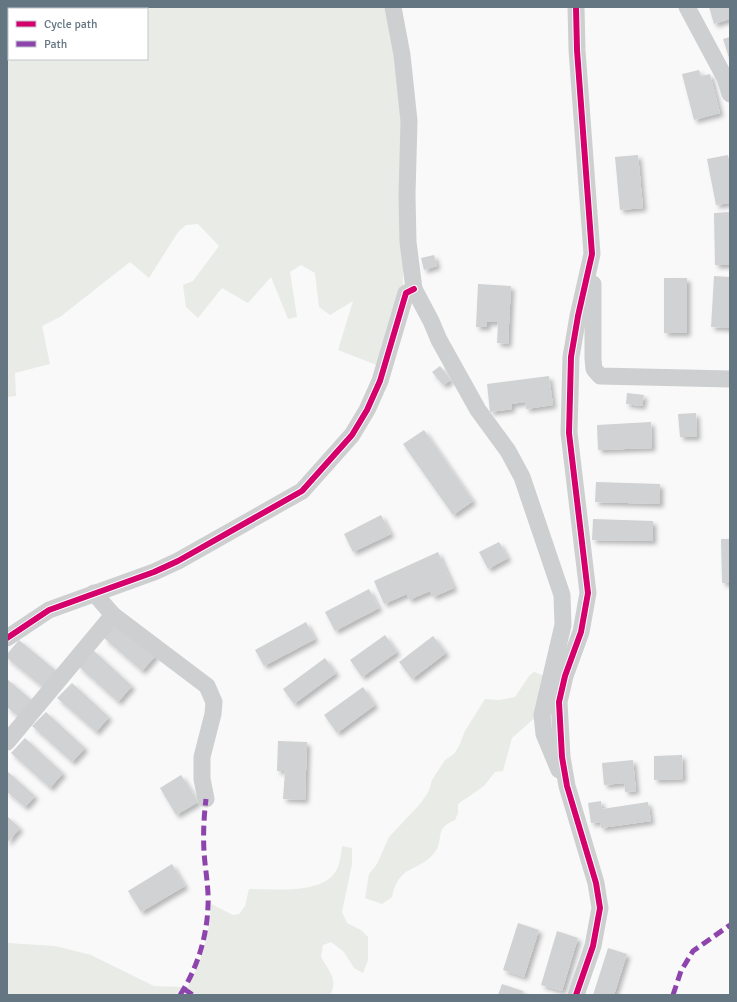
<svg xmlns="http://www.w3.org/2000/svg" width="737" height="1002" font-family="Signika,sans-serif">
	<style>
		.green { fill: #e8ebe6; fill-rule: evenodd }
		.building { fill: #d0d2d3; filter: url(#shadow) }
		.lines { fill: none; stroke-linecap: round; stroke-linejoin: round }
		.minor { stroke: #cecfd0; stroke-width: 17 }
		.quiet { stroke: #8e44ad; stroke-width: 5; stroke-dasharray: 10 5; stroke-linecap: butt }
		.cycleway-casing { stroke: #fff; stroke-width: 8 }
		.cycleway { stroke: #d6006c; stroke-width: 6 }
	</style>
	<defs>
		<filter id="shadow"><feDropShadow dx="3.5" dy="3.5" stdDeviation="2" flood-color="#0004"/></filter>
	</defs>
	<rect width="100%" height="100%" fill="#f9f9f9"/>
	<g class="green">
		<path d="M 7,7 L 388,7 L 394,28 L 404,160 L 403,284 L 379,366 L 338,350 L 353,301 L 330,315 L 319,307 L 315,273 L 301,265 L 290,272 L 297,317 L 288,319 L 271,277 L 248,303 L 222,288 L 198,318 L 186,307 L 183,285 L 193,281 L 219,246 L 198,224 L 186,225 L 178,232 L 149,278 L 130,262 L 60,317 L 42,326 L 50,364 L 15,373 L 16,396 L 7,397 ZM 9,9 L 147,9 L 147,59 L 9,59 Z"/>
		<path d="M 534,672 L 545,676 L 537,716 L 512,738 L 503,771 L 495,772 L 484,786 L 458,804 L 458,813 L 455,820 C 433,829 445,838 435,852 C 419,873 399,863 392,897 L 382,904 L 365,898 L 369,874 L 377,864 L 389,837 L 420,804 L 429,791 L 432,780 L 445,760 L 454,754 L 459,746 L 465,731 L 485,699 L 499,700 L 515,697 L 529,676 Z"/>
		<path d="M 342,846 L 352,848 L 352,864 L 342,912 L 347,923 L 361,930 L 368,937 L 368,960 L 363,973 L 354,968 L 344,952 L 331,942 L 323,945 L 321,957 C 328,970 339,979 330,995 L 196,995 L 187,989 C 201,962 210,935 211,904 L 233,915 L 239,914 L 245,906 L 249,889 C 271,889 317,894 333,875 C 340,868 341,855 342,846 Z"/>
		<polygon points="7,943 55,946 91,955 154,986 182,987 176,995 7,995"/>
	</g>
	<g class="building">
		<polygon points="709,7 730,7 730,19 714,24"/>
		<polygon points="730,37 730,61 723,39"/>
		<polygon points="699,70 701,76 710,74 720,113 694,120 682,74"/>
		<polygon points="638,155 643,208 620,210 615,157"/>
		<polygon points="728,155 730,165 730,203 716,205 707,159"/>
		<polygon points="730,212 730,265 715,265 714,213"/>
		<polygon points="434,255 437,266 424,270 421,258"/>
		<polygon points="714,276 730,277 730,328 711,327"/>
		<rect x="664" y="278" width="23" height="55"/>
		<polygon points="478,284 511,286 508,344 497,343 498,322 487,322 487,327 476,327"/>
		<polygon points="440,366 451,380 443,385 432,372"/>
		<polygon points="549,376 553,405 526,409 525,402 511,404 512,409 490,412 487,384"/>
		<polygon points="627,393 644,395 642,406 626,404"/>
		<polygon points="696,413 697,437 680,437 678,414"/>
		<polygon points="651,422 652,448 598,450 597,425"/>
		<polygon points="424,430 473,501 453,515 403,444"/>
		<polygon points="596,482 660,484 660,504 595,502"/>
		<polygon points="381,515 391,534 353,552 344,534"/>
		<polygon points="593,519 653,521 653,541 592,540"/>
		<polygon points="721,539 730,539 730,583 722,583"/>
		<polygon points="499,542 508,558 488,569 479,552"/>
		<polygon points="438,552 454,588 433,597 430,591 409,600 407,594 384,604 374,581"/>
		<polygon points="369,589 379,608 335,631 325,612"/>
		<polygon points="117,622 156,655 142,671 104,638"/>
		<polygon points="306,622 315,639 264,666 255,650"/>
		<polygon points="385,635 397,652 362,677 350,660"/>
		<polygon points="433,636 446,653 412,679 399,662"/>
		<polygon points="19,640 59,673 45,689 7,658 7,654"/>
		<polygon points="93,650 132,686 118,702 78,666"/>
		<polygon points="325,658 336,673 294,704 283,689"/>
		<polygon points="7,679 34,702 20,718 7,707"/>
		<polygon points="72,683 109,717 96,732 57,698"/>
		<polygon points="363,687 375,705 337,733 324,715"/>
		<polygon points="46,712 85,748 72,762 32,726"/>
		<polygon points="25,738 63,773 50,788 11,753"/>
		<polygon points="278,741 307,742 305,800 283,799 285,771 277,771"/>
		<polygon points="682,755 683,779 654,780 654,756"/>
		<polygon points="633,760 636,791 625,792 624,783 604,785 602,763"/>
		<polygon points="7,771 35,796 25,807 7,792"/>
		<polygon points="181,775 198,802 176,815 160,788"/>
		<polygon points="601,801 602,809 648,802 651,821 601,828 600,822 591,823 588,803"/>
		<polygon points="7,816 20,828 7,843"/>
		<polygon points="172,864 185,886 141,912 128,891"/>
		<polygon points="518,923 539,930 524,977 503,970"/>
		<polygon points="557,931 578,938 562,991 541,985"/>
		<polygon points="608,948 627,954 614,995 593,995"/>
		<polygon points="502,984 523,991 522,995 498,995"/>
	</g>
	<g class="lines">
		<g class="minor">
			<polyline points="393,7 402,55 409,121 407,195 408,242 414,289 431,321 439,340 478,410 508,451 522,477 562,595 563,625 542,715 544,734 559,770"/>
			<polyline points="687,7 725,78 730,94"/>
			<polyline points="593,284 593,359 594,369 600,376 730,379"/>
			<polyline points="94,593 113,615 207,686 214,702 213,714 202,757 202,779 206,799"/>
			<polyline points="7,638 49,610 154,572 178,561 302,491 352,435 367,410 380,381 406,293 414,289"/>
			<polyline points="7,742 113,615"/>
			<polyline points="576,995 593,946 600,908 596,883 567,786 562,757 559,702 565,676 581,632 588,593 569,433 571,357 578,316 592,254 577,50 576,7"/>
		</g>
		<g class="quiet">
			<polyline points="184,989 193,995"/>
			<path d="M 180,995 C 197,969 207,937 208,906 C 209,888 205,869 204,851 C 203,833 204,816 206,799"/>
			<polyline points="673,995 681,971 693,951 730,925"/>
		</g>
		<defs>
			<g id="cycleway">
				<polyline points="7,638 49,610 154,572 178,561 302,491 352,435 367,410 380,381 406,293 414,289"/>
				<polyline points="576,995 593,946 600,908 596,883 567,786 562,757 559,702 565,676 581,632 588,593 569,433 571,357 578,316 592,254 577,50 576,7"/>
			</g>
		</defs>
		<use href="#cycleway" class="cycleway-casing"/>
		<use href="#cycleway" class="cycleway"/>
	</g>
	<rect width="737" height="1002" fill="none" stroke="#657683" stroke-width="16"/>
	<rect x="8" y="8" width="140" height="52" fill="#ffffff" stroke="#c1c8cd"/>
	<rect x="16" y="21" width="20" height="6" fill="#d6006c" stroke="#c1c8cd"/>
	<text x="44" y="28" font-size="12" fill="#657683">Cycle path</text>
	<rect x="16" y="41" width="20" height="6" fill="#8e44ad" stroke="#c1c8cd"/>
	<text x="44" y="48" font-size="12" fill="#657683">Path</text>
</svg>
